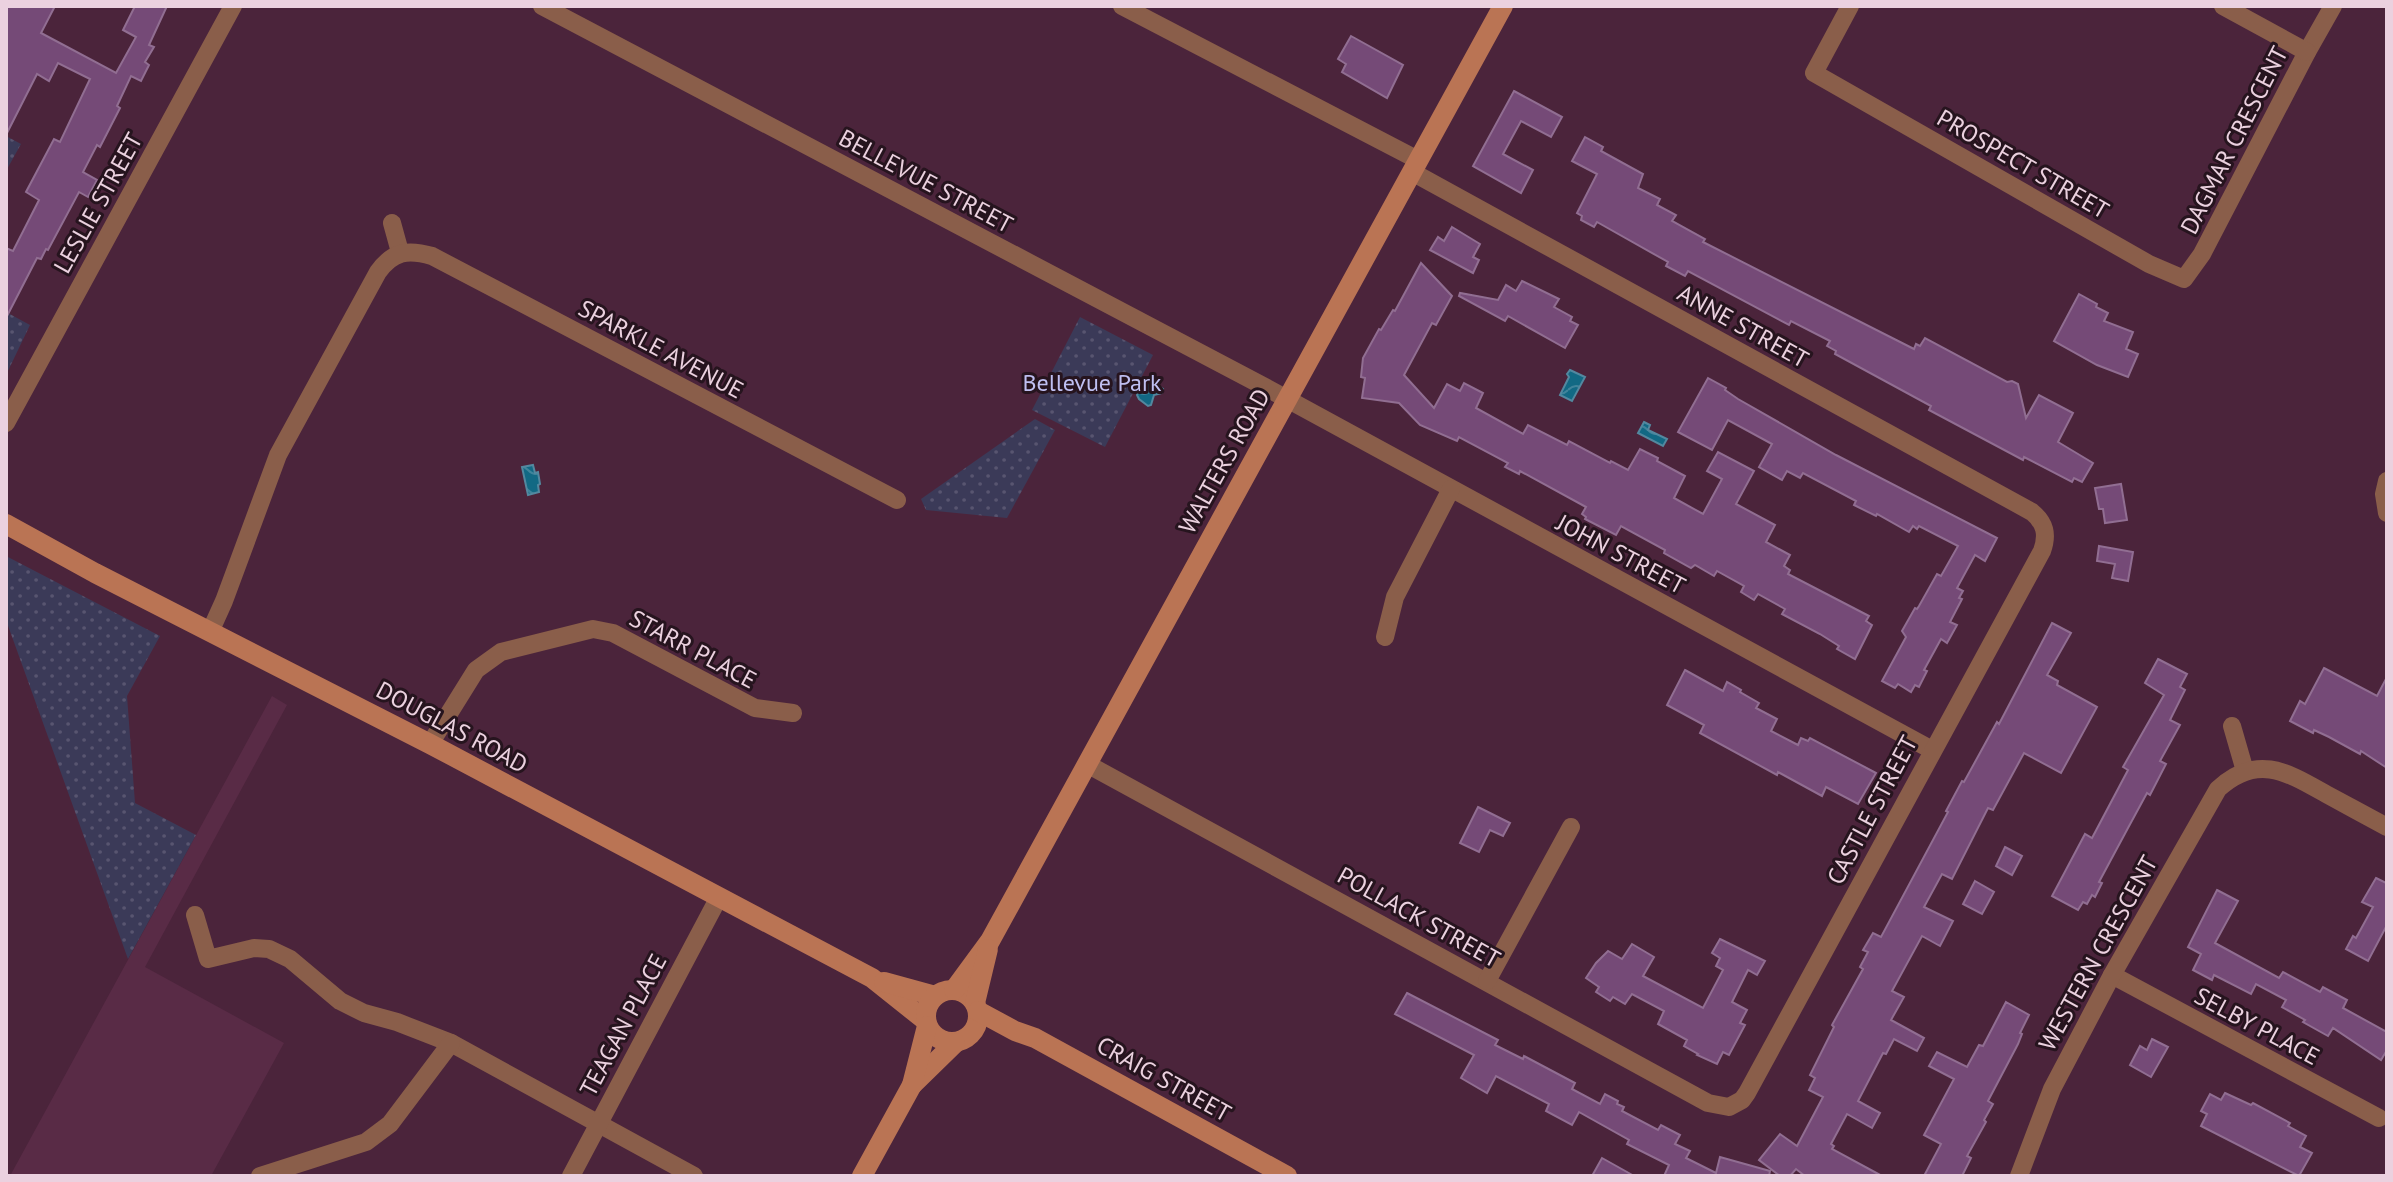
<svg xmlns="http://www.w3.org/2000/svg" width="2393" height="1182" font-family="'PT Sans',sans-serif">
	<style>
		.built { fill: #592b46 }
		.grass { fill: url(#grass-dots) }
		.water { fill: url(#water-waves); stroke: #53889f; stroke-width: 2 }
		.building { fill: #754a77; stroke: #916e92; stroke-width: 2 }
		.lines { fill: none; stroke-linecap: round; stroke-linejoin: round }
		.street { stroke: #8a5e4a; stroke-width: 18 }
		.secondary { stroke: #ba7454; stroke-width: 20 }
		.labels { text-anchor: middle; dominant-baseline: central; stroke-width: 6; stroke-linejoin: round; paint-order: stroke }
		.street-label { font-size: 24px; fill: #ebd1df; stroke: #26141e }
		.park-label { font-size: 24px; fill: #bfbff1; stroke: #26141e }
	</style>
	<defs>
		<pattern id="grass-dots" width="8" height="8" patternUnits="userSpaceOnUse" patternTransform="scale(2)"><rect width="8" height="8" fill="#3b3a58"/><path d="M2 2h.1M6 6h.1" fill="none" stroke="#585570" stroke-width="1.8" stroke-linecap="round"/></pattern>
		<pattern id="water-waves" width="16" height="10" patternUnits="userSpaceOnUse" patternTransform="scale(2)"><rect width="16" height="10" fill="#126984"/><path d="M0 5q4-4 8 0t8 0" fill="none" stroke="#40849b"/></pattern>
	</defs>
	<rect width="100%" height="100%" fill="#4b243b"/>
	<polygon class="built" points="272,696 287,705 145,967 284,1043 211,1176 10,1176"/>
	<g class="grass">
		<polygon points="6,136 21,144 6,171"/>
		<polygon points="6,312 30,325 6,375"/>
		<polygon points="1080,317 1153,355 1105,447 1032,410"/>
		<polygon points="1035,419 1055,430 1007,518 926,510 921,499"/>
		<polygon points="6,556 160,636 127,696 135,803 196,835 128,959 6,620"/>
	</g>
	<g class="water">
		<polygon points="1570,370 1585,377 1572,401 1560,395 1569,377 1567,374"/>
		<polygon points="1148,379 1163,389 1162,393 1154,395 1151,405 1148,406 1139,399 1137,395 1144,381"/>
		<polygon points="1644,422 1650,425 1648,430 1667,439 1663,446 1638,433"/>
		<polygon points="533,465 535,473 538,472 540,484 538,485 539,492 528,495 522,467"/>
	</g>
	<g class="building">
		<polygon points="6,6 55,6 41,33 116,73 136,37 123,30 135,6 167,6 149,45 154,47 145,62 149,65 141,81 131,76 117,106 120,108 100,147 97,145 83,172 97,180 88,197 79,192 48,250 46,249 41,259 37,258 6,318 6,248 13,251 39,200 26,192 54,139 60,142 90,79 58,63 49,81 37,74 6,135"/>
		<polygon points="1351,36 1403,65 1387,98 1342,72 1346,64 1338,59"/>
		<polygon points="1514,91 1562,117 1551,137 1521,121 1503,154 1533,170 1521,193 1473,166"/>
		<polygon points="1585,137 1603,147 1601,151 1643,174 1638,188 1660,199 1657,205 1676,215 1672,221 1705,239 1703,242 1914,349 1916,344 1920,346 1925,338 2007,382 2012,381 2018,384 2026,418 2039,395 2073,413 2058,442 2093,463 2082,482 2074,478 2072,482 2024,457 2023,460 1929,410 1931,406 1835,354 1836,351 1827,346 1830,341 1791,321 1789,325 1688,271 1685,276 1666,266 1668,262 1597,222 1594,227 1581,220 1582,216 1577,213 1597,174 1572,161"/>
		<polygon points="1452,227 1480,244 1473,257 1479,260 1473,273 1430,250 1438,237 1444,241"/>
		<polygon points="1421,263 1452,296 1436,325 1432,323 1404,375 1434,408 1447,384 1460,391 1464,383 1483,393 1476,408 1523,434 1528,425 1567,445 1569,441 1610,463 1611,461 1628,470 1640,449 1658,458 1657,461 1685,476 1674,498 1703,514 1722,479 1707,471 1718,452 1754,471 1736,504 1775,525 1766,542 1790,555 1784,566 1790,570 1788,574 1869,616 1866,621 1872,625 1855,659 1837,649 1839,646 1820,634 1782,614 1785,609 1758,594 1754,600 1741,592 1744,586 1717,571 1714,576 1695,565 1691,568 1664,553 1665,550 1621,526 1616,535 1585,519 1586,517 1582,514 1586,507 1520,471 1519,474 1505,467 1508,463 1459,437 1457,441 1420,425 1399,403 1362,398 1365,378 1361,377 1363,358 1379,329 1381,330 1393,310 1395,311"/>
		<polygon points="1522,281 1559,299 1554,307 1572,317 1570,321 1578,325 1565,348 1508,316 1505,321 1459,296 1460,293 1498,300 1506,285 1516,291"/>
		<polygon points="2079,294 2097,304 2096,307 2108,313 2104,321 2133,332 2126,349 2138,354 2128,377 2097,365 2054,341"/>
		<polygon points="1708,378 1726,388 1725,390 1738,399 1836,455 1997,538 1985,561 1975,555 1957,588 1963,591 1959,598 1962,599 1950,622 1957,625 1947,643 1941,639 1924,670 1927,671 1919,687 1915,685 1911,692 1898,684 1895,688 1882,681 1906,637 1902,631 1915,608 1917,609 1919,606 1937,574 1941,576 1958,546 1919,526 1917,529 1913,526 1909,532 1877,514 1876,516 1854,505 1856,501 1803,473 1800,478 1787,471 1782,480 1759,467 1772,444 1728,420 1712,450 1678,432"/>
		<polygon points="2121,484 2127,520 2105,523 2103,509 2099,509 2095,488"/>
		<polygon points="2099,546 2133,552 2128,581 2112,578 2115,564 2097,561"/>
		<polygon points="2052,623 2071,633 2047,675 2058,681 2057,685 2097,707 2061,773 2024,753 1993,810 1988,808 1952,879 1942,874 1924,907 1953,921 1940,946 1922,936 1892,991 1904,997 1891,1020 1924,1038 1917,1051 1894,1039 1886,1054 1883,1053 1858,1101 1880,1113 1872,1128 1847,1114 1831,1144 1834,1146 1832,1149 1882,1176 1805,1176 1796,1169 1790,1176 1780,1176 1759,1160 1780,1134 1797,1146 1823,1097 1809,1090 1815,1078 1810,1075 1834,1027 1832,1025 1863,969 1860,967 1868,952 1863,950 1873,933 1881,937 1948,812 1946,811 1962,781 1964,782 1997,722 1999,724"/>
		<polygon points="2158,659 2187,674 2180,687 2185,690 2170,720 2180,725 2160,761 2166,764 2150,795 2147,793 2128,828 2099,882 2102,883 2095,897 2092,895 2087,904 2083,902 2078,910 2052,896 2085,834 2092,838 2128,770 2123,767 2164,695 2145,683"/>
		<polygon points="2324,668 2377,696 2387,677 2387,768 2361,751 2360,754 2329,737 2314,730 2313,733 2290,721 2300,701 2305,704"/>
		<polygon points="1685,670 1723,691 1727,682 1741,690 1740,692 1759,703 1756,708 1777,719 1771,731 1798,745 1801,738 1808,741 1810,738 1876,773 1858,804 1826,787 1822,796 1778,772 1777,775 1700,733 1704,725 1667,705"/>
		<polygon points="1478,807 1510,823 1503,836 1490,830 1479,852 1460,843"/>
		<polygon points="2005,847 2022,856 2012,875 1996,866"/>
		<polygon points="2376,878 2386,883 2387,881 2387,925 2368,961 2346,949 2353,936 2356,938 2373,907 2362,902"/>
		<polygon points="1975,881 1994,892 1982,914 1963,904"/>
		<polygon points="2217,890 2238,901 2215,943 2279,978 2283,972 2320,992 2323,987 2347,1000 2343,1008 2387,1032 2387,1050 2381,1060 2333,1028 2328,1036 2303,1022 2305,1020 2282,1007 2286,1000 2256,984 2251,994 2214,975 2212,980 2193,970 2201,954 2188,947"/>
		<polygon points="1720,939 1765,961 1757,975 1748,970 1732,1002 1747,1010 1740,1023 1745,1025 1729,1055 1723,1052 1717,1064 1697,1055 1698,1054 1684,1046 1687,1040 1658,1024 1664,1011 1632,994 1625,1004 1613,997 1610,1001 1596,992 1599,987 1586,978 1596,963 1608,951 1622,959 1632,944 1654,957 1643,976 1703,1008 1723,970 1716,966 1720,958 1712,953"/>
		<polygon points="1407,993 1498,1040 1495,1045 1523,1059 1524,1056 1575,1083 1572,1089 1600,1104 1605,1094 1618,1101 1617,1104 1624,1107 1622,1111 1658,1130 1661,1125 1680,1135 1675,1144 1690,1151 1686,1158 1716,1173 1720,1157 1770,1171 1769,1176 1664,1176 1669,1165 1627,1144 1629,1140 1579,1112 1572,1125 1546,1111 1549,1104 1496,1076 1487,1093 1461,1078 1474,1055 1395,1014"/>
		<polygon points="2006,1002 2029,1015 2020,1033 2022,1034 2018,1044 1988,1101 1993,1104 1984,1120 1986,1122 1967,1156 1971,1158 1962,1176 1924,1176 1941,1144 1924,1135 1954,1079 1929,1066 1937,1052 1967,1067 1979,1045 1983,1046"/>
		<polygon points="2152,1039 2168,1047 2151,1077 2130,1065 2140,1046 2147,1050"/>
		<polygon points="2225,1093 2251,1105 2253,1103 2290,1123 2288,1126 2306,1136 2300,1147 2312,1153 2299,1176 2201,1126 2207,1114 2201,1111 2210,1094 2221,1100"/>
		<polygon points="1602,1158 1634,1176 1592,1176"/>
	</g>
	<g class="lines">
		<g class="street">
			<polyline points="542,6 1265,387 1932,750"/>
			<polyline points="1122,6 1418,160"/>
			<polyline points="1850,6 1814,73 2149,264 2184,279 2202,254 2307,52 2333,6"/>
			<polyline points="2223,6 2307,52"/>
			<polyline points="392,223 400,252"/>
			<polyline points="6,423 233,6"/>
			<polyline points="2387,481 2384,494 2387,513"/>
			<path d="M 210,632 L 224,601 L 278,455 L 378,272 C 393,251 408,249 432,256 L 897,500"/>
			<polyline points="1385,637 1395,597 1451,489"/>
			<polyline points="2232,726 2245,771"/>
			<polyline points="430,744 476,670 501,652 593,629 613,633 755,708 793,713"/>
			<path d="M 1087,764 L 1708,1103 L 1729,1107 L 1742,1100 L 1747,1093 L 2042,551 C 2048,534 2045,523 2032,512 L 1412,172"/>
			<polyline points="195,915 208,959 254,948 269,949 290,959 340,1001 364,1013 397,1022 451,1043 694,1176"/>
			<polyline points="2112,975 2379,1118"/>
			<polyline points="1487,981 1571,827"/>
			<polyline points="260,1176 366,1142 390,1124 451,1043"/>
			<polyline points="571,1176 719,897"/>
			<path d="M 2019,1176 L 2052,1089 L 2112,975 L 2218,789 C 2257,753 2287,772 2326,794 C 2346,805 2367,816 2387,827"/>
		</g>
		<g class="secondary">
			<polyline points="6,524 95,573 430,744 872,978 926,1021"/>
			<polyline points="884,982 935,996"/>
			<circle cx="952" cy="1016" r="26"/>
			<polyline points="954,990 990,941 1503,6"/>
			<polyline points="975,1003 988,949"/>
			<polyline points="978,1011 1015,1031 1035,1038 1287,1176"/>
			<polyline points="912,1085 955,1043"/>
			<polyline points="862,1176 912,1085 927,1026"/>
		</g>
	</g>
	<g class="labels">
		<g class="street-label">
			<text transform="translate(2234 140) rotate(-63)">DAGMAR CRESCENT</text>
			<text transform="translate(2023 164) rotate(30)">PROSPECT STREET</text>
			<text transform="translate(926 181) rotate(28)">BELLEVUE STREET</text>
			<text transform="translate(98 203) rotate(-61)">LESLIE STREET</text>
			<text transform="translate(1743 326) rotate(29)">ANNE STREET</text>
			<text transform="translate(661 349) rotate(28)">SPARKLE AVENUE</text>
			<text transform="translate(1224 461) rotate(-61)">WALTERS ROAD</text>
			<text transform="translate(1621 554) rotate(28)">JOHN STREET</text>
			<text transform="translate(693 649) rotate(28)">STARR PLACE</text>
			<text transform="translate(452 727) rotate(28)">DOUGLAS ROAD</text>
			<text transform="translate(1872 810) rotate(-62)">CASTLE STREET</text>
			<text transform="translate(1419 917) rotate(29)">POLLACK STREET</text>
			<text transform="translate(2098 953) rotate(-61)">WESTERN CRESCENT</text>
			<text transform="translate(623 1025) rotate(-62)">TEAGAN PLACE</text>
			<text transform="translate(2257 1026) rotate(28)">SELBY PLACE</text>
			<text transform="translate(1164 1079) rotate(29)">CRAIG STREET</text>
		</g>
		<g class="park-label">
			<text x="1092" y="382">Bellevue Park</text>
		</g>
	</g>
	<rect width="2393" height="1182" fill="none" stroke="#ebd1df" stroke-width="16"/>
</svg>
